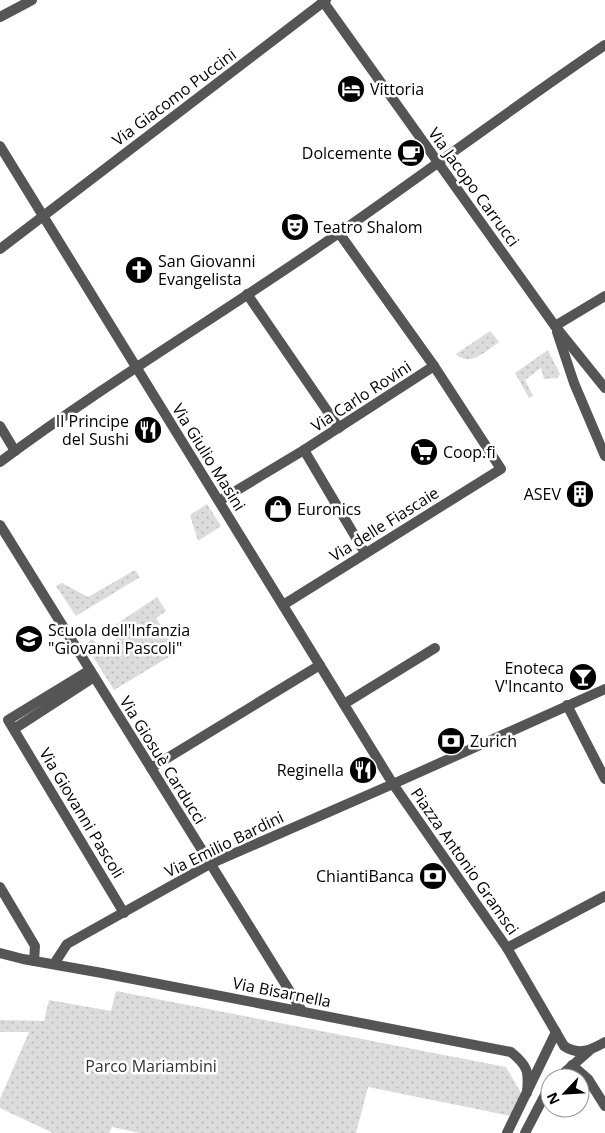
<svg xmlns="http://www.w3.org/2000/svg" width="605" height="1133" font-family="'Open Sans',sans-serif">
	<style>
		.grass { fill: url(#grass-dots) }
		.lines { fill: none; stroke-linecap: round; stroke-linejoin: round }
		.minor { stroke: #555; stroke-width: 10 }
		.labels { text-anchor: middle; dominant-baseline: central; stroke-width: 5; stroke-linejoin: round; paint-order: stroke }
		.poi-label { font-size: 16px; fill: #000; stroke: #fff; text-anchor: start }
		.street-label { font-size: 16px; fill: #000; stroke: #fff }
		.park-label { font-size: 16px; fill: #333; stroke: #fff }
	</style>
	<defs>
		<pattern id="grass-dots" width="8" height="8" patternUnits="userSpaceOnUse" patternTransform="scale(1.25)"><rect width="8" height="8" fill="#dcdcdc"/><path d="M2 2h.1M6 6h.1" fill="none" stroke="#bbb" stroke-width="1.8" stroke-linecap="round"/></pattern>
	</defs>
	<rect width="100%" height="100%" fill="#fff"/>
	<g class="grass">
		<path d="M 490,331 L 499,342 C 486,351 470,368 456,354 Z"/>
		<polygon points="548,350 560,374 557,378 544,379 541,368 525,380 533,396 529,398 515,373"/>
		<polygon points="207,504 221,526 198,541 190,515"/>
		<polygon points="135,570 140,577 76,616 56,586 62,583 88,597"/>
		<polygon points="157,597 166,611 156,618 177,652 114,690 85,644 92,639 100,647 112,646 117,637 115,625"/>
		<polygon points="116,991 506,1067 521,1093 511,1116 368,1087 356,1133 140,1133 112,1127 109,1133 53,1133 0,1108 0,1099 29,1032 0,1032 0,1020 44,1021 49,1000 111,1011"/>
	</g>
	<g class="lines">
		<g class="minor">
			<polyline points="322,0 555,326 605,388"/>
			<polyline points="0,17 32,0"/>
			<polyline points="0,146 393,784 210,864 67,944 54,964"/>
			<polyline points="0,249 326,0"/>
			<polyline points="247,294 339,428"/>
			<polyline points="555,326 605,296"/>
			<polyline points="557,332 574,383 605,456"/>
			<polyline points="0,426 15,451"/>
			<polyline points="304,450 365,553"/>
			<path d="M 0,462 C 109,381 227,311 339,233 C 428,171 515,106 605,45"/>
			<polyline points="219,501 304,450 434,366"/>
			<polyline points="0,525 302,1011"/>
			<polyline points="283,605 501,469 434,366 339,233"/>
			<polyline points="90,670 8,720 124,913"/>
			<polyline points="605,689 393,784 507,948 605,896"/>
			<polyline points="344,704 435,648"/>
			<polyline points="567,705 605,779"/>
			<polyline points="14,729 94,677"/>
			<polyline points="151,768 320,665"/>
			<polyline points="0,887 35,946 34,961"/>
			<path d="M 507,948 L 564,1046 C 579,1056 591,1050 605,1042"/>
			<path d="M 0,953 L 23,959 L 102,973 L 511,1052 C 528,1066 529,1071 527,1093"/>
			<polyline points="572,1065 588,1079 605,1106"/>
			<polyline points="558,1078 589,1051"/>
			<polyline points="507,1133 556,1032"/>
			<polyline points="525,1133 550,1085"/>
		</g>
	</g>
	<defs>
		<symbol id="hotel-disc" viewBox="-11 -11 22 22"><circle r="9.5" fill="#000" stroke="#fff"/><path d="M-6-4.5h1.5V1H6V5H4.5V3h-9V5H-6ZM-4 0a1.8 1.8 0 1 1 3.6 0ZM.5 0V-2.5h3Q6-2.5 6 0Z" fill="#fff"/></symbol>
		<symbol id="cafe-disc" viewBox="-11 -11 22 22"><circle r="9.5" fill="#000" stroke="#fff"/><path d="M-5.5-4.5H6V0H3Q3 3.5 0 3.5H-2.5Q-5.5 3.5-5.5 0ZM3-3.2v2h1.7v-2ZM-6 4.5H4V6H-6Z" fill="#fff"/></symbol>
		<symbol id="theatre-disc" viewBox="-11 -11 22 22"><circle r="9.5" fill="#000" stroke="#fff"/><path d="M-5-5.5Q0-4 5-5.5V0Q5 5 0 6Q-5 5-5 0ZM-3.3-2.5H-1v1.5H-3.3ZM1-2.5H3.3v1.5H1ZM-2.8 1Q0 5.5 2.8 1Z" fill="#fff"/></symbol>
		<symbol id="church-disc" viewBox="-11 -11 22 22"><circle r="9.5" fill="#000" stroke="#fff"/><path d="M-1.2-6h2.4v3.5h3.3v2.4h-3.3V6h-2.4V-.1h-3.3v-2.4h3.3Z" fill="#fff"/></symbol>
		<symbol id="restaurant-disc" viewBox="-11 -11 22 22"><circle r="9.5" fill="#000" stroke="#fff"/><path d="M-5-6h1v4h1v-4h1v4h1v-4h1v5L-1.5 .5V6h-2V.5L-5-1ZM5-6V6H3V1.5H1.5Q1.5-4 5-6Z" fill="#fff"/></symbol>
		<symbol id="supermarket-disc" viewBox="-11 -11 22 22"><circle r="9.5" fill="#000" stroke="#fff"/><path d="M-6-5.5h2.5l.6 2H6L4.5 2H-2.5L-4.4-4H-6ZM-1.5 3.2a1.3 1.3 0 1 0 .1 0ZM3 3.2a1.3 1.3 0 1 0 .1 0Z" fill="#fff"/></symbol>
		<symbol id="building-disc" viewBox="-11 -11 22 22"><circle r="9.5" fill="#000" stroke="#fff"/><path d="M-4-6H4V6H1V3H-1V6H-4ZM-2.5-4.3h1.7v1.8h-1.7ZM.8-4.3h1.7v1.8H.8ZM-2.5-1h1.7V.8h-1.7ZM.8-1h1.7V.8H.8Z" fill="#fff"/></symbol>
		<symbol id="shop-disc" viewBox="-11 -11 22 22"><circle r="9.5" fill="#000" stroke="#fff"/><path d="M-5-2.5h2.3a2.7 3.5 0 0 1 5.4 0H5L5.5 6h-11ZM-1.5-2.5h3a1.5 2.3 0 0 0-3 0Z" fill="#fff"/></symbol>
		<symbol id="school-disc" viewBox="-11 -11 22 22"><circle r="9.5" fill="#000" stroke="#fff"/><path d="M0-5L7-2L0 1L-7-2ZM-4 1L0 2.5L4 1V4Q0 6-4 4Z" fill="#fff"/></symbol>
		<symbol id="bar-disc" viewBox="-11 -11 22 22"><circle r="9.5" fill="#000" stroke="#fff"/><path d="M-6-5H6L.8 .8V4.5H3.5V6h-7V4.5H-.8V.8Z" fill="#fff"/></symbol>
		<symbol id="bank-disc" viewBox="-11 -11 22 22"><circle r="9.5" fill="#000" stroke="#fff"/><path d="M-6-4H6V4H-6ZM0-2.3a2.3 2.3 0 1 0 0 4.6a2.3 2.3 0 1 0 0-4.6Z" fill="#fff"/></symbol>
	</defs>
	<g fill-rule="evenodd">
		<use href="#hotel-disc" x="335" y="73" width="32" height="32"/>
		<use href="#cafe-disc" x="395" y="137" width="32" height="32"/>
		<use href="#theatre-disc" x="279" y="211" width="32" height="32"/>
		<use href="#church-disc" x="123" y="254" width="32" height="32"/>
		<use href="#restaurant-disc" x="132" y="414" width="32" height="32"/>
		<use href="#supermarket-disc" x="408" y="436" width="32" height="32"/>
		<use href="#building-disc" x="564" y="478" width="32" height="32"/>
		<use href="#shop-disc" x="262" y="493" width="32" height="32"/>
		<use href="#school-disc" x="13" y="623" width="32" height="32"/>
		<use href="#bar-disc" x="567" y="661" width="32" height="32"/>
		<use href="#bank-disc" x="435" y="725" width="32" height="32"/>
		<use href="#restaurant-disc" x="347" y="754" width="32" height="32"/>
		<use href="#bank-disc" x="417" y="860" width="32" height="32"/>
	</g>
	<g class="labels">
		<g class="poi-label">
			<text x="370" y="89">Vittoria</text>
			<text x="392" y="153" text-anchor="end">Dolcemente</text>
			<text x="314" y="227">Teatro Shalom</text>
			<text x="158" y="261">San Giovanni<tspan x="158" dy="18">Evangelista</tspan></text>
			<text x="129" y="421" text-anchor="end">Il Principe<tspan x="129" dy="18">del Sushi</tspan></text>
			<text x="443" y="452">Coop.fi</text>
			<text x="561" y="494" text-anchor="end">ASEV</text>
			<text x="297" y="509">Euronics</text>
			<text x="48" y="630">Scuola dell'Infanzia<tspan x="48" dy="18">"Giovanni Pascoli"</tspan></text>
			<text x="564" y="668" text-anchor="end">Enoteca<tspan x="564" dy="18">V'Incanto</tspan></text>
			<text x="470" y="741">Zurich</text>
			<text x="344" y="770" text-anchor="end">Reginella</text>
			<text x="414" y="876" text-anchor="end">ChiantiBanca</text>
		</g>
		<g class="street-label">
			<text transform="translate(174 97) rotate(-37)">Via Giacomo Puccini</text>
			<text transform="translate(474 187) rotate(54)">Via Jacopo Carrucci</text>
			<text transform="translate(361 396) rotate(-33)">Via Carlo Rovini</text>
			<text transform="translate(209 457) rotate(58)">Via Giulio Masini</text>
			<text transform="translate(384 524) rotate(-32)">Via delle Fiascaie</text>
			<text transform="translate(163 760) rotate(58)">Via Giosuè Carducci</text>
			<text transform="translate(82 813) rotate(59)">Via Giovanni Pascoli</text>
			<text transform="translate(224 844) rotate(-26)">Via Emilio Bardini</text>
			<text transform="translate(465 861) rotate(55)">Piazza Antonio Gramsci</text>
			<text transform="translate(282 992) rotate(11)">Via Bisarnella</text>
		</g>
		<g class="park-label">
			<text x="151" y="1066">Parco Mariambini</text>
		</g>
	</g>
	<g transform="translate(565 1093) rotate(245)"><circle r="24" fill="#ffffff" stroke="#999999"/>
	<path d="M0-4L9 19L0 12L-9 19Z" fill="#000000"/>
	<text y="-8" font-size="14" font-weight="bold" text-anchor="middle" fill="#000000">N</text>
	</g>
</svg>
